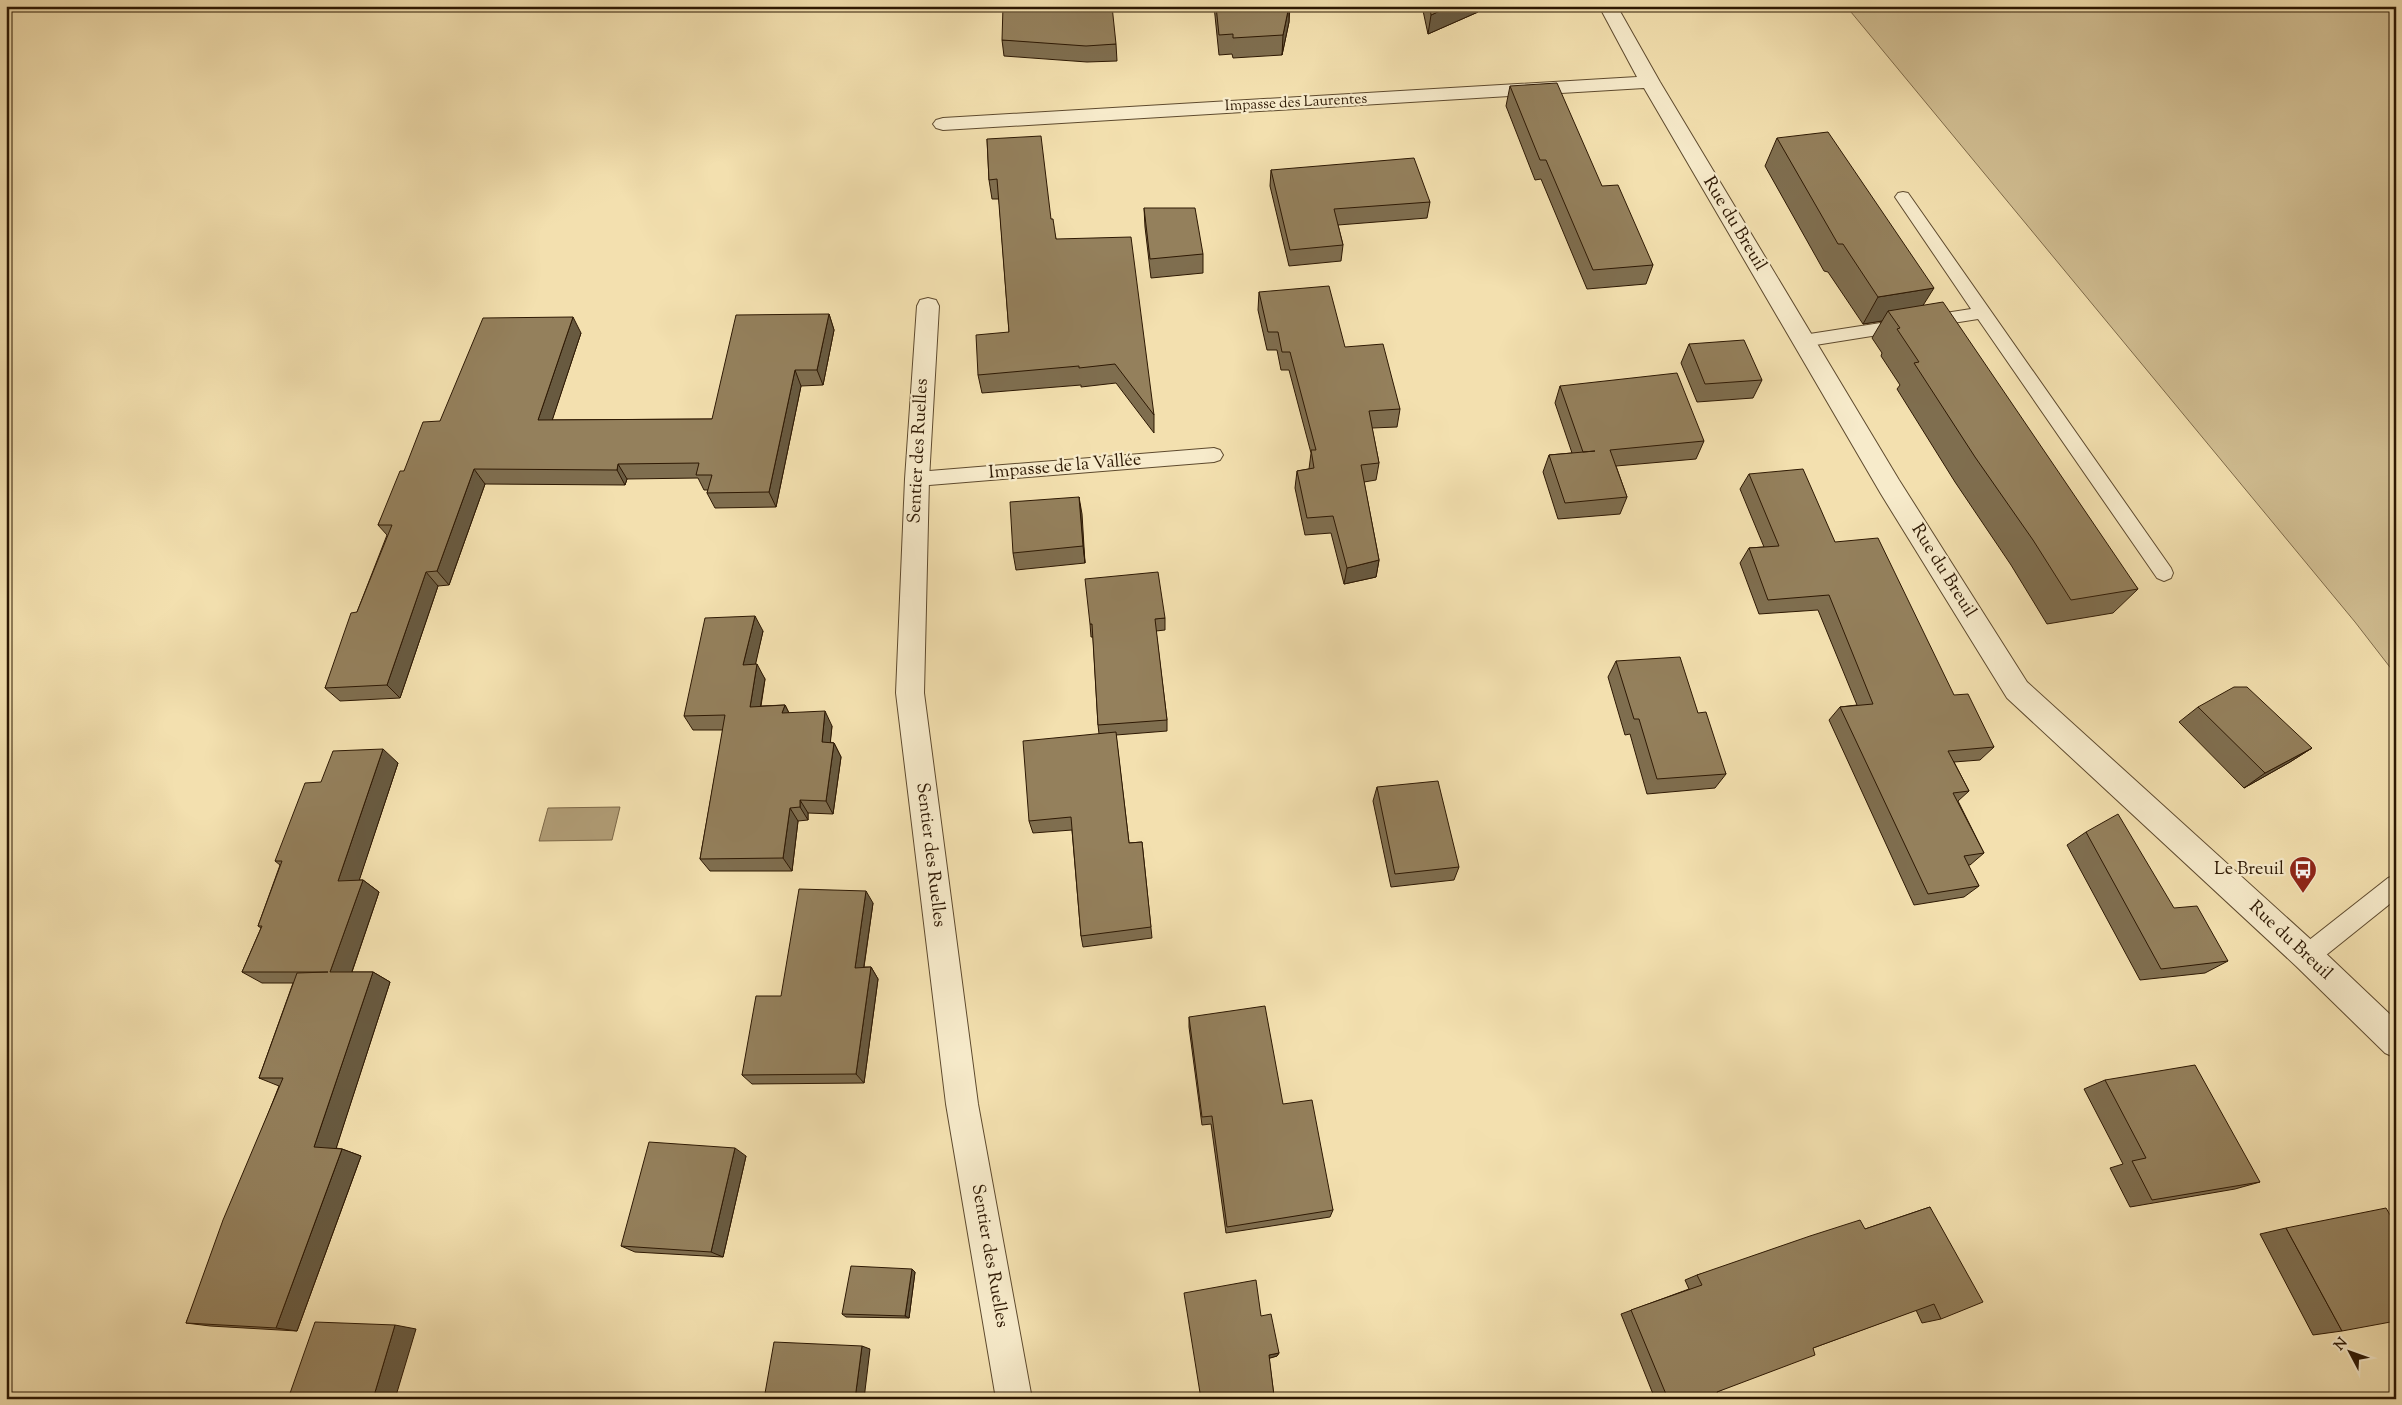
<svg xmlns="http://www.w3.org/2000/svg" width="2402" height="1405" font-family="'Sorts Mill Goudy',serif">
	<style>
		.green { fill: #d1be92; stroke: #7f6b4a }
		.water { fill: #b09c75; stroke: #7c6747 }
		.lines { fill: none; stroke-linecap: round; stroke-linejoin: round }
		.service-casing { stroke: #5e4a2e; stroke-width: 2 }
		.minor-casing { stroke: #5e4a2e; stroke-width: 2 }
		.service { fill: #f7ebcb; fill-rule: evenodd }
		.minor { fill: #f7ebcb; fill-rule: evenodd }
		.wall { fill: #7f6e4f; stroke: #2d1803 }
		.shaded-wall { fill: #685a40; stroke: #2d1803 }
		.building { fill: #94805c; stroke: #2d1803 }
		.labels { text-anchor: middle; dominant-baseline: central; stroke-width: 4.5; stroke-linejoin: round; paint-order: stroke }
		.far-street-label { font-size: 15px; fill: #2d1803; stroke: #f7ebcb }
		.street-label { font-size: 18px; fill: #2d1803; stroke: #f7ebcb }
		.poi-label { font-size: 18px; fill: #2d1803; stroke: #f7ebcb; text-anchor: end }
	</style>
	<rect width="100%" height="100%" fill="#f3e0af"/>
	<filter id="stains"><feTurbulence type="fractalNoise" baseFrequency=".004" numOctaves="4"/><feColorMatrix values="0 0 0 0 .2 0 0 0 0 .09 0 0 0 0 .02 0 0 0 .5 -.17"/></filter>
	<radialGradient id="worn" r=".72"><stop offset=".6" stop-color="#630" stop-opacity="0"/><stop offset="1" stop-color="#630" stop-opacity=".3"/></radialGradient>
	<polygon class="green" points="1846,6 2396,6 2396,675 2355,622"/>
	<polygon class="water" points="620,807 612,840 539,841 548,808"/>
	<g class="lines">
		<defs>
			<g id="service">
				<polygon points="1903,192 1908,193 2171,568 2173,573 2171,578 2164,581 2157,578 1978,319 1803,347 1797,345 1795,341 1797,337 1803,335 1971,309 1895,197 1898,193"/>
				<polygon points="1214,448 1220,450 1223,455 1220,460 1214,462 917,486 911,484 908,479 911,474 917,472"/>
				<polygon points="2396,875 2396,899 2315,964 2307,967 2299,964 2296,956 2299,948 2388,878"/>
			</g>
			<g id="minor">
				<polygon points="1599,6 1617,6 1660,82 1899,480 2027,682 2318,946 2396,1020 2396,1058 2385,1053 2296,966 2007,698 1881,494 1644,88 943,130 936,128 933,124 936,120 943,118 1637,77"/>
				<polygon points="928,298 936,300 939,306 929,479 924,693 978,1104 1032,1399 996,1399 946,1104 896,693 905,479 917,306 920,300"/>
			</g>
		</defs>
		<use href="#service" class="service-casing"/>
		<use href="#minor" class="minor-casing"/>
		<use href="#service" class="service"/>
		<use href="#minor" class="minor"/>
	</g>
	<g class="wall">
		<polygon points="1214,6 1290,6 1289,22 1282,55 1233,58 1232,54 1219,55"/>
		<polygon points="1422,6 1479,6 1478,12 1428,34"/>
		<polygon points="1948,6 2027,6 2025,11 1949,8"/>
		<polygon points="1002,40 1116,44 1117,61 1087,62 1004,56"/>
		<polygon points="1510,86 1602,186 1653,265 1646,284 1587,289 1541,179 1535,180 1506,106"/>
		<polygon points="1777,138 1924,305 2138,589 2113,613 2047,624 2011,565 1955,482 1897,389 1900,385 1881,356 1882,353 1872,338 1882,321 1863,324 1828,272 1824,271 1765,166"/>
		<polygon points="987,139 1051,219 1056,239 1154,415 1154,433 1116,383 1081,387 1081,385 982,393 978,375 1009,332 999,199 992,199 989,180"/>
		<polygon points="1271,170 1430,202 1427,218 1338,225 1343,245 1341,261 1289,266 1270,186"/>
		<polygon points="1144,208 1203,254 1203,273 1151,278 1145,227"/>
		<polygon points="1259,292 1345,347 1400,409 1397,427 1372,428 1379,463 1376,480 1364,482 1379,560 1376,577 1344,584 1331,533 1305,535 1295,488 1297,471 1309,469 1311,453 1289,370 1281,370 1277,350 1267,350 1258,310"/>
		<polygon points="829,314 834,330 823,385 801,386 776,507 715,508 707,493 708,490 704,490 698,478 627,479 625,485 485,484 449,585 438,586 400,698 340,701 325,688 357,612 387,535 378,525 404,471 440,421 581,333 552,420 712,419"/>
		<polygon points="1689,344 1762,380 1753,398 1697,402 1681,363"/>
		<polygon points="1560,386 1704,441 1696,459 1616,466 1627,497 1620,514 1558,519 1543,472 1549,455 1572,453 1555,403"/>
		<polygon points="1749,474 1835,542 1994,747 1980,760 1954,762 1969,791 1958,801 1984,853 1970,865 1968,865 1979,886 1964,897 1914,905 1829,720 1840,707 1857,705 1818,610 1759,614 1740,563 1749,548 1764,547 1740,489"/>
		<polygon points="1079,497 1085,563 1016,570 1013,553"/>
		<polygon points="1165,618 1165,630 1156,631 1167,720 1167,731 1116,735 1129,843 1142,842 1152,938 1083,947 1081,936 1072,830 1033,833 1029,821 1099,734 1098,725 1093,637 1091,637 1090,624"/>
		<polygon points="763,631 755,664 765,679 761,706 785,705 789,713 832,726 830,742 834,743 841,757 833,814 808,813 808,820 798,821 792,871 710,871 700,859 723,730 693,730 684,716"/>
		<polygon points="1616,661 1698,713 1726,774 1715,788 1647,794 1630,734 1625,735 1608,677"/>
		<polygon points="2198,707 2312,748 2290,762 2244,788 2179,722"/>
		<polygon points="398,763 359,880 363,880 379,892 352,972 373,972 390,982 336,1148 342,1149 361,1156 297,1331 210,1326 186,1323 279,1086 259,1078 293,983 262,983 242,972 261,928 258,926 280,865 275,861"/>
		<polygon points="1377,787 1459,867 1454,880 1391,887 1373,801"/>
		<polygon points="2086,832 2228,961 2205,973 2140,980 2067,845"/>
		<polygon points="873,903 864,967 871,967 878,979 864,1083 752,1084 742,1075 781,996"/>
		<polygon points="1189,1017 1283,1104 1333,1210 1330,1217 1226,1233 1211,1124 1202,1125 1189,1027"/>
		<polygon points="2105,1080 2260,1182 2235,1189 2130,1207 2110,1168 2123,1164 2084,1089"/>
		<polygon points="746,1156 723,1257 635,1252 621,1246"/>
		<polygon points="1930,1207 1941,1319 1922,1323 1916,1310 1813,1348 1717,1392 1713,1399 1655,1399 1621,1314 1689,1289 1685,1280 1697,1275 1865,1229"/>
		<polygon points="2286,1228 2342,1331 2313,1335 2260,1234"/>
		<polygon points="915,1272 909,1318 846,1317 842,1314"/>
		<polygon points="1261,1316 1279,1353 1277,1356 1269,1358 1274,1396 1273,1398 1270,1399 1201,1399"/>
	</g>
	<g class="shaded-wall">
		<polygon points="1289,6 1289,22 1282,55 1283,35"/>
		<polygon points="1451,6 1479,6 1478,12 1428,34 1431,15"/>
		<polygon points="1934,288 1917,315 1888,311 1882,321 1863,324 1878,297"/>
		<polygon points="829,314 834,330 823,385 817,370"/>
		<polygon points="573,317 581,333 547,436 538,420"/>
		<polygon points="795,370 801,386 776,507 769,492"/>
		<polygon points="618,464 627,479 625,485 617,470"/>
		<polygon points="474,469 485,484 449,585 437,571"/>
		<polygon points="1079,497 1082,514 1085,563 1083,546"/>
		<polygon points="1379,560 1376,577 1344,584 1347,568"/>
		<polygon points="426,572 438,586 400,698 387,685"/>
		<polygon points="755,616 763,631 752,680 743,665"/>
		<polygon points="757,664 765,679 758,721 750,707"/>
		<polygon points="785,705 792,719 782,713"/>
		<polygon points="825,711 832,726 829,756 822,742"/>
		<polygon points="834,743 841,757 833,814 826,801"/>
		<polygon points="2312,748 2290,762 2244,788 2265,773"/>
		<polygon points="383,749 398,763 355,893 338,881"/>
		<polygon points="800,800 808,813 808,820 800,807"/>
		<polygon points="790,808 798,821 792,871 783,858"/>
		<polygon points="363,880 379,892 348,983 330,972"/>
		<polygon points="866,891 873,903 862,979 855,968"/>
		<polygon points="871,967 878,979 864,1083 856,1074"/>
		<polygon points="373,972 390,982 334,1155 314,1147"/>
		<polygon points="735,1148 746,1156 723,1257 711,1252"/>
		<polygon points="342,1149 361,1156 297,1331 276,1328"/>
		<polygon points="912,1269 915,1272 909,1318 905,1316"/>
		<polygon points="395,1325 416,1329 395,1399 373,1399"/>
		<polygon points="862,1346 870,1349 864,1399 855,1399"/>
		<polygon points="1279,1353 1277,1356 1267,1359 1269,1355"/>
	</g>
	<g class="building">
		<polygon points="1003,6 1112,6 1116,44 1086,46 1002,40"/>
		<polygon points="1216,6 1289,6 1283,35 1233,38 1233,34 1219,35"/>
		<polygon points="1430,6 1451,6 1431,15"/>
		<polygon points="1557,83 1602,186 1618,185 1653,265 1593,270 1546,160 1540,160 1510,86"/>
		<polygon points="1828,132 1934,288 1878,297 1843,244 1838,244 1777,138"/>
		<polygon points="1041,136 1051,219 1053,219 1056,239 1131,237 1154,415 1115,364 1079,368 1079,366 978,375 976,335 1009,332 997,179 989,180 987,139"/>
		<polygon points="1414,158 1430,202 1334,209 1343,245 1290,250 1271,170"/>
		<polygon points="1144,208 1195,208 1203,254 1150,259"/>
		<polygon points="1329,286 1345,347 1383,344 1400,409 1369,411 1379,463 1361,465 1379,560 1347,568 1333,516 1307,518 1297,471 1314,468 1311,450 1316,450 1290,352 1282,352 1278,332 1268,332 1259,292"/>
		<polygon points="1943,302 2138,589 2071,600 2033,540 1975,457 1914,363 1919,362 1897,329 1900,328 1888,311"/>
		<polygon points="829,314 817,370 795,370 769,492 707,493 712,475 696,475 699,463 618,464 617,470 474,469 437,571 426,572 387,685 325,688 351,613 357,612 392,525 378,525 400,471 404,471 423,422 440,421 483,318 573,317 538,420 712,419 736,315"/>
		<polygon points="1744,340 1762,380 1705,384 1689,344"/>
		<polygon points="1677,373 1704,441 1610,450 1627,497 1565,503 1549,455 1595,451 1583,452 1560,386"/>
		<polygon points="1803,469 1835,542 1878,538 1954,695 1968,694 1994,747 1948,751 1969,791 1953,793 1984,853 1964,856 1979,886 1928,894 1840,707 1873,704 1829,595 1768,600 1749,548 1779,546 1749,474"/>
		<polygon points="1079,497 1083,546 1013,553 1010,502"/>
		<polygon points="1158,572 1165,618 1155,619 1167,720 1098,725 1092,624 1090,624 1085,579"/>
		<polygon points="755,616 743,665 757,664 750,707 785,705 782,713 825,711 822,742 834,743 826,801 800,800 800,807 790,808 783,858 700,859 725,715 684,716 705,618"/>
		<polygon points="1680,657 1698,713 1706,712 1726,774 1657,779 1639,719 1634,719 1616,661"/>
		<polygon points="2234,687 2247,687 2312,748 2265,773 2198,707"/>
		<polygon points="1116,732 1129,843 1142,842 1151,927 1081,936 1071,817 1029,821 1023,741"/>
		<polygon points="383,749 338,881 363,880 330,972 373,972 314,1147 342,1149 276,1328 186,1323 223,1220 283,1078 259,1078 297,973 328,972 242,972 262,926 258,926 282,861 275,861 305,783 321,782 333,751"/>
		<polygon points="1438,781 1459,867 1395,874 1377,787"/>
		<polygon points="2118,814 2174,908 2197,906 2228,961 2161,969 2086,832"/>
		<polygon points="799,889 866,891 855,968 871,967 856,1074 742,1075 756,996 781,996"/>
		<polygon points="1265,1006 1283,1104 1312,1100 1333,1210 1227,1227 1212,1116 1202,1117 1189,1017"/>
		<polygon points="2195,1065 2260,1182 2152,1200 2132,1161 2146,1158 2105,1080"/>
		<polygon points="649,1142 735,1148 711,1252 621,1246"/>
		<polygon points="1930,1207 1983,1302 1941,1319 1934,1304 1813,1348 1815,1355 1717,1392 1719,1397 1713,1399 1668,1399 1631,1310 1702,1285 1697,1275 1810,1236 1860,1220 1865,1229"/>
		<polygon points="2386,1208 2396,1225 2396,1321 2342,1331 2286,1228"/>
		<polygon points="851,1266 912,1269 905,1316 842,1314"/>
		<polygon points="1256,1280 1261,1316 1271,1314 1279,1353 1269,1355 1274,1396 1261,1399 1201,1399 1184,1293"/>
		<polygon points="315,1322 395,1325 373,1399 288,1399"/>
		<polygon points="774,1342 862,1346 855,1399 764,1399"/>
	</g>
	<defs>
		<symbol id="bus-pin" viewBox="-11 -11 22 30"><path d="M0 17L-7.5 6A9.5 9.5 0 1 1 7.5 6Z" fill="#8f2418" stroke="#f7ebcb"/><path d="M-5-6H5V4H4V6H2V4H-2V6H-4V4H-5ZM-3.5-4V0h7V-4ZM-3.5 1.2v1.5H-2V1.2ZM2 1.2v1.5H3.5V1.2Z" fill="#fff"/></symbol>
	</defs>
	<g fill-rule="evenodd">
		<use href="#bus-pin" x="2287" y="854" width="32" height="43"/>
	</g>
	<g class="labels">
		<g class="far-street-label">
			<text transform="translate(1296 103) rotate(-3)">Impasse des Laurentes</text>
		</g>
		<g class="street-label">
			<text transform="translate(1734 224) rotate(59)">Rue du Breuil</text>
			<text transform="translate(919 451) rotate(-87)">Sentier des Ruelles</text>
			<text transform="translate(1065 467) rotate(-5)">Impasse de la Vallée</text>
			<text transform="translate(1943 571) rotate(58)">Rue du Breuil</text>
			<text transform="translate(930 855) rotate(83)">Sentier des Ruelles</text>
			<text transform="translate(2290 941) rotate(43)">Rue du Breuil</text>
			<text transform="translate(989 1256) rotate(80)">Sentier des Ruelles</text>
		</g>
		<g class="poi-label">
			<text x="2284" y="870">Le Breuil</text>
		</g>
	</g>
	<rect width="2402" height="1405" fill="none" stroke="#f3e0af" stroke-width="25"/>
	<rect x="8" y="8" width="2387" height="1390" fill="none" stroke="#2d1803" stroke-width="2.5"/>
	<rect x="12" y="12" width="2377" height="1380" fill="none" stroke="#2d1803"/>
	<g transform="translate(2350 1352) rotate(311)" stroke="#f7ebcb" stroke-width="4" paint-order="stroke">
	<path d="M0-4L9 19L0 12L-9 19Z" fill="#2d1803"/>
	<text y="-8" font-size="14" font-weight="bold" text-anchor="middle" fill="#2d1803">N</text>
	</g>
	<rect width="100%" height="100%" filter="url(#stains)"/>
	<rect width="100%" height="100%" fill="url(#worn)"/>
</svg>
